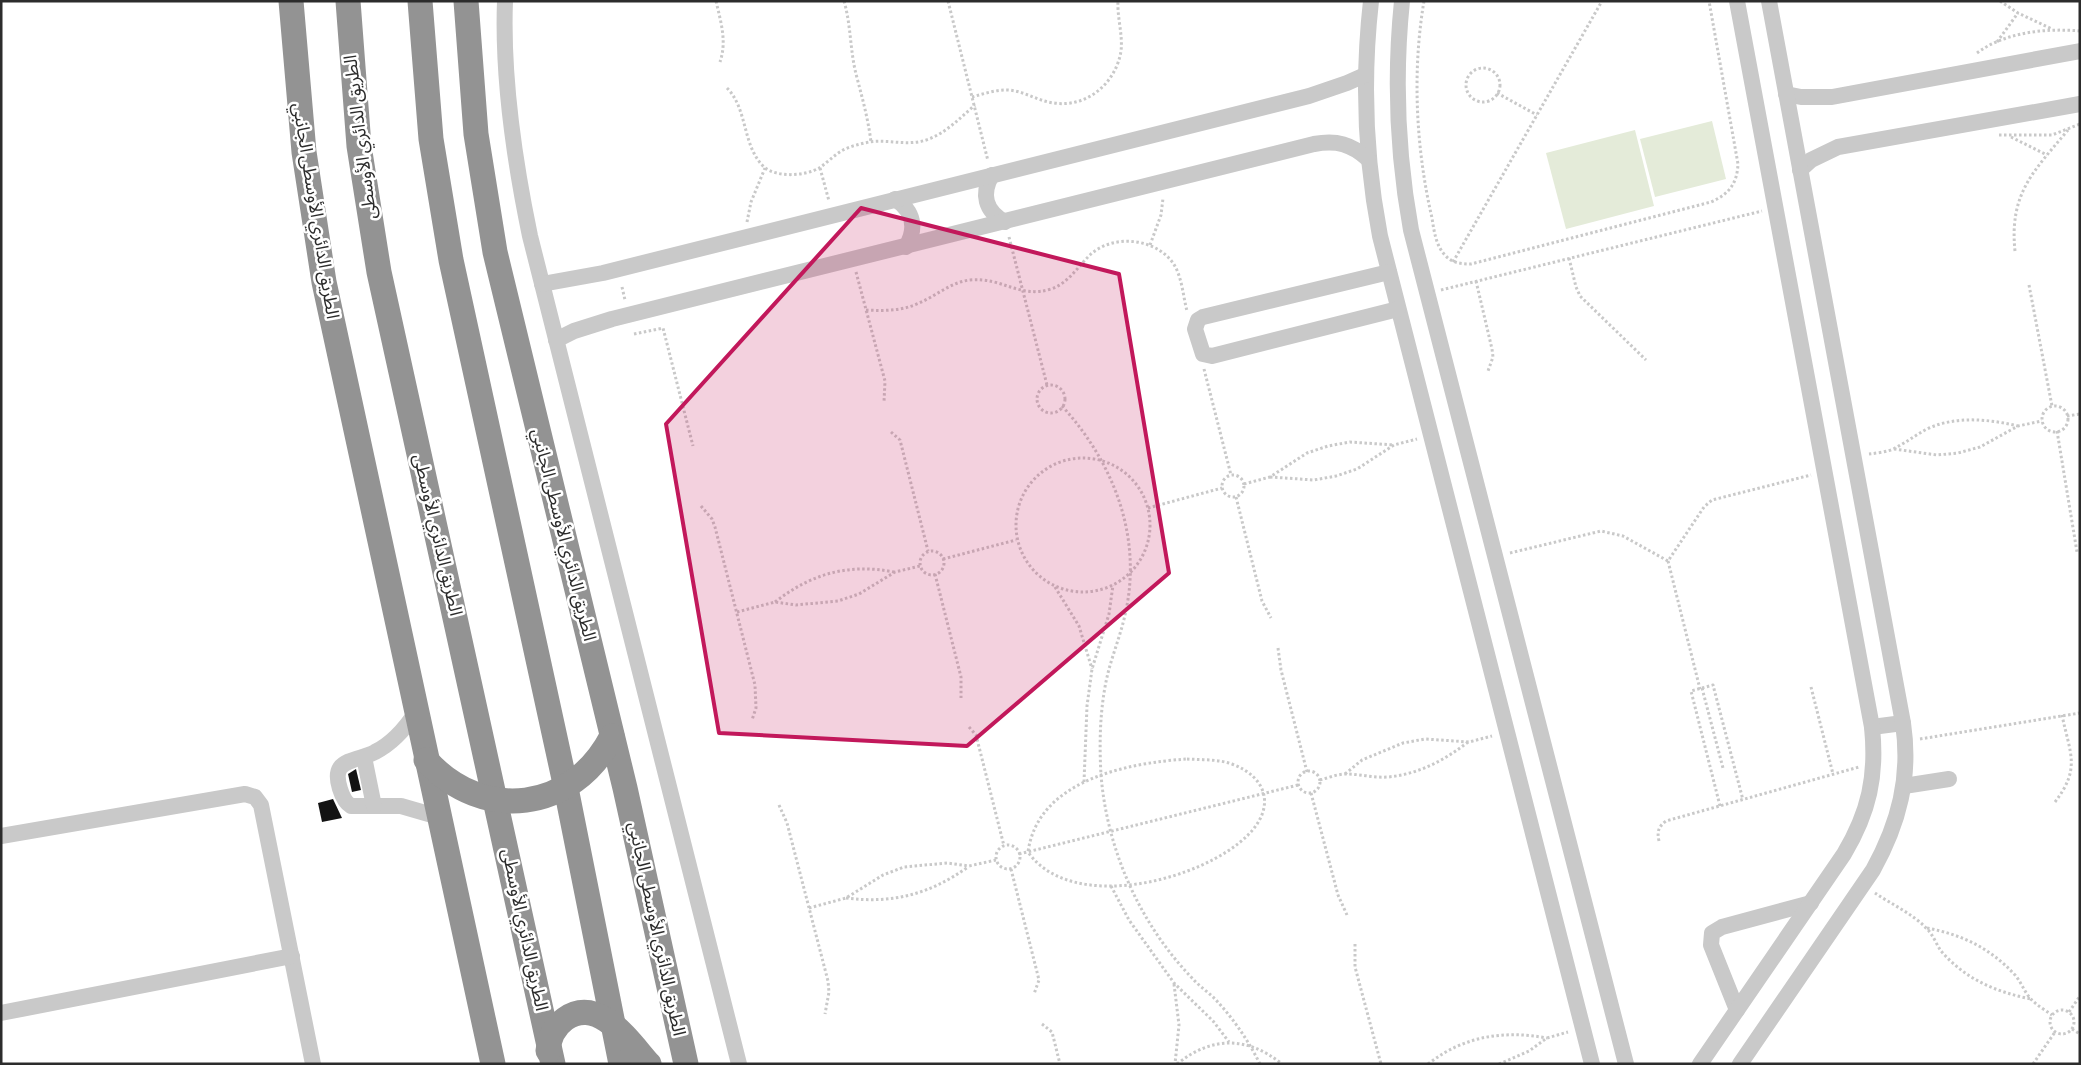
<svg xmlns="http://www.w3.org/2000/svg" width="2081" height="1065" font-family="'Alegreya Sans','Noto Sans Arabic',sans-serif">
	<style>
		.green { fill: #e4ebd9 }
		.building { fill: #131313 }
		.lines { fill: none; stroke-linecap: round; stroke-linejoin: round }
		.path { stroke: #c9c9c9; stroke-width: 3; stroke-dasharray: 2.5 2.5; stroke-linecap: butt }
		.minor { stroke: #c9c9c9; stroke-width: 16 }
		.highway { stroke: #939393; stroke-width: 25 }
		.marked { fill: #c2185b; fill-opacity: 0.2; stroke: #c2185b; stroke-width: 4; stroke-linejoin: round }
		.labels { text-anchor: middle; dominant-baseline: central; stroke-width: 5; stroke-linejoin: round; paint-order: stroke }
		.street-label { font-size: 18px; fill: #2c2c2c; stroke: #fff }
	</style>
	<rect width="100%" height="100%" fill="#fff"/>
	<g class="green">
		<polygon points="1712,121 1726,179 1655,197 1640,139"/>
		<polygon points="1635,130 1654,206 1566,229 1546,153"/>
	</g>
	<g class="building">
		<polygon points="356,769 361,790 352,792 348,774"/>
		<polygon points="333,799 342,818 322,822 318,803"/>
	</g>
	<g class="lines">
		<g class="path">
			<path d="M 716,1 C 721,23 727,41 720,62"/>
			<path d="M 844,1 C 851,25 850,50 856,74 C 862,97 868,118 871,142"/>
			<polyline points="948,1 988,161"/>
			<path d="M 1424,1 C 1412,72 1416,149 1432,218 C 1434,231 1436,245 1444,254 C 1451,263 1461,264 1471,264 L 1711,202 C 1729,194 1737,184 1738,164 L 1709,1"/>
			<polyline points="2000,1 2018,13 2052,29"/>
			<polyline points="1997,42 2018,13"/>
			<path d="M 1977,53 C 2005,32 2046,28 2080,31"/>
			<circle cx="1483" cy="85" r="17"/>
			<path d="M 727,88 C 748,109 742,146 764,167 C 777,178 805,176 819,168 C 827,163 834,155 843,150 C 851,146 860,144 869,142 C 889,139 909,147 929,139 C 947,132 960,118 975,105"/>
			<polyline points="1497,93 1537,115"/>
			<path d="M 972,97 C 983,94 995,90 1006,90 C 1023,90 1037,101 1054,103 C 1087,108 1116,83 1121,51 C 1123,35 1117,17 1118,1"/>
			<polyline points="1999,135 2052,135 2080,124"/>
			<polyline points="2011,137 2047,155"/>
			<polyline points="820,168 829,201"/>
			<polyline points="747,222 751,202 765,168"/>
			<polyline points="1009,237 1047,385"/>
			<polyline points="1150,245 1161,215 1163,198"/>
			<path d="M 2015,251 C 2009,193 2034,171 2068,130"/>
			<polyline points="1569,258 1576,287 1580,296 1646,360"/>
			<polyline points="1453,262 1602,1"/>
			<polyline points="856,272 885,381 884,402"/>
			<polyline points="1476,281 1492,349 1493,357 1488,371"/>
			<polyline points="2029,285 2052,406"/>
			<polyline points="622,287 625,300"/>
			<polyline points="1441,290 1762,211"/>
			<path d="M 866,310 C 885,311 902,311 919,303 C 936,296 951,282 970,280 C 1003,277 1019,299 1051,289 C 1069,283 1078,266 1091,254 C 1114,234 1155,238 1173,263 C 1182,276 1183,296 1187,311"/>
			<polyline points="634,334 663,328 693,446"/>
			<polyline points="1204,369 1231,475"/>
			<circle cx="1051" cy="399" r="14"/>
			<path d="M 1062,406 C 1114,463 1143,538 1125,615 C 1121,633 1114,651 1109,669 C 1100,703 1099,740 1101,775 C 1107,850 1140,924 1192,978 C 1199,986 1208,992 1215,999 C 1233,1018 1248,1040 1260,1064"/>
			<circle cx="2055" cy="419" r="13"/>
			<polyline points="2067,416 2080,414"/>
			<polyline points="2057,431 2077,552"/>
			<polyline points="891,432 900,440 928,551"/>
			<polyline points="1894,449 1937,455 1958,453 1980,447 2018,426 2042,421"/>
			<path d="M 1869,454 C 1877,453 1888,452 1895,448 C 1907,442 1917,434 1929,428 C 1957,416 1988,419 2018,426"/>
			<circle cx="1083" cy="525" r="67"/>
			<circle cx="1233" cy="486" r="11"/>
			<polyline points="1270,477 1314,480 1336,476 1357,469 1394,445 1417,439"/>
			<polyline points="1244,484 1270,477 1307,453 1328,446 1350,442 1394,445"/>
			<polyline points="1236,497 1262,601 1271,618"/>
			<polyline points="701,506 712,519 715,527 755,685 756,708 752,720"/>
			<polyline points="1148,508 1222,488"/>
			<circle cx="932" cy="563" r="12"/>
			<polyline points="1510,553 1601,531 1623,536 1668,561 1704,507 1712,500 1811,475"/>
			<polyline points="943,559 1016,540"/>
			<polyline points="1668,561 1700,689"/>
			<polyline points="935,574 961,677 961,698"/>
			<polyline points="1055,587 1079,626 1092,669"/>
			<path d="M 775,602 C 811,574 848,563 894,572"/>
			<polyline points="737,612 775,602 796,605 838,601 859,594 895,572 920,566"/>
			<polyline points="1278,648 1281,670 1307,772"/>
			<polyline points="1811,687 1833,774"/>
			<polyline points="1702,688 1723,768"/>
			<polyline points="969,727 976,735 1004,846"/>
			<polyline points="1920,739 2080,713"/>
			<path d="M 1187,759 C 1202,760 1218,759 1232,764 C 1267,777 1276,807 1248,835 C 1202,881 1071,914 1028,852 C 1038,780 1127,763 1187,759 Z"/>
			<circle cx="1309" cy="782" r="11"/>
			<polyline points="1345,774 1362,760 1403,743 1425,739 1469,742 1492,736"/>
			<path d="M 1320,780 C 1328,778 1337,774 1346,774 C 1360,774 1374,778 1388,777 C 1419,774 1445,760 1468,742"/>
			<polyline points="1084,782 1087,706 1092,669 1109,614 1113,585"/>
			<polyline points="1311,793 1338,895 1347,915"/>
			<path d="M 2055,802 C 2081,768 2070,754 2062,715"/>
			<polyline points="779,805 787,823 828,981 829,992 825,1014"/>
			<polyline points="1720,806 1691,691 1713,685 1743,800"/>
			<path d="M 1659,841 C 1657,832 1658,827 1666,821 L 1859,767"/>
			<circle cx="1008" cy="857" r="12"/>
			<polyline points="1019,854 1298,785"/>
			<polyline points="1011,869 1037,972 1039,980 1034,994"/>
			<polyline points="1111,886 1129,920 1174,983 1213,1021 1229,1042"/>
			<path d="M 1875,893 C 1891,904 1913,914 1926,928 C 1933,934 1936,944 1941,951 C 1965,979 1996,992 2031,999"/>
			<path d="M 846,898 C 893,904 930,894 968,867"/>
			<polyline points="809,908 846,898 883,875 904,867 947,863 969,866 996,860"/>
			<path d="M 1927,928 C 1963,935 1990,948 2015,975 C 2021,982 2024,991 2030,998 C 2036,1005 2045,1010 2052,1015"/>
			<polyline points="1355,944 1355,967 1381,1064"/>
			<polyline points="1174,984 1179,1025 1175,1064"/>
			<circle cx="2062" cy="1022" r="12"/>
			<polyline points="2069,1012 2080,996"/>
			<polyline points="1042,1024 1052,1032 1060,1064"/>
			<polyline points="2072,1029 2080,1034"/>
			<path d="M 1177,1064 C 1212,1036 1247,1036 1282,1064"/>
			<path d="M 1428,1064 C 1464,1036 1503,1030 1547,1038"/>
			<polyline points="1499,1064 1529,1051 1547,1038 1568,1032"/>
			<polyline points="2033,1064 2055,1032"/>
		</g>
		<g class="minor">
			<path d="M 505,1 C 502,79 514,159 530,236 L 739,1064"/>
			<path d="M 1371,1 C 1362,81 1365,158 1380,236 L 1592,1064"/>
			<path d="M 1402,1 C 1394,79 1397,153 1411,230 L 1626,1064"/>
			<polyline points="1786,94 1801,97 1832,97 2080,51"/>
			<polyline points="1800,170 1811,160 1838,147 2080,104"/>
			<path d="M 992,175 C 981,194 985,211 1005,222"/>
			<path d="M 895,199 C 914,211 917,228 906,247"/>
			<polyline points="1389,272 1203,317 1198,320 1195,329 1203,354 1212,356 1398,309"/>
			<polyline points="542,284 603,273 1309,96 1347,83 1365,75"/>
			<path d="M 556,340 L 574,331 L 612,319 L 1314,144 C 1337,140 1351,144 1368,159"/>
			<path d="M 416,712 C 405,729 393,743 375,752 C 365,758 346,759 340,768 C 334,777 342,801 351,806 L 401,806 L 439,817"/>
			<polyline points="1872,727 1903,723"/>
			<polyline points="364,757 374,806"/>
			<polyline points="1904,786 1949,779"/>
			<polyline points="1,836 245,794 255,797 261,805 313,1064"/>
			<polyline points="1737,1010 1711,945 1712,933 1722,927 1811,903"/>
			<polyline points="1,1013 292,956"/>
			<path d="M 1700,1064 L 1844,854 C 1869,812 1877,776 1872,727 L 1737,1"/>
			<path d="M 1740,1064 L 1873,870 C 1899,823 1911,777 1903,723 L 1769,1"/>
		</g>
		<g class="highway">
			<polyline points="291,1 304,152 324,282 493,1064"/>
			<polyline points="348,1 359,146 379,272 553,1064"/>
			<polyline points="420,1 431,139 451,260 566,788 621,1064"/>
			<polyline points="466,1 476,134 495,252 625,788 686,1064"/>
			<path d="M 426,760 C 483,823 573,812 612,736"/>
			<path d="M 548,1051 C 549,1037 554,1027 565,1019 C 599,995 630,1043 649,1064"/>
		</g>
	</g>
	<path class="marked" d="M 861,208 L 1119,274 L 1169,573 L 967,746 L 719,733 L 666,424 Z"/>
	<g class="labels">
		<g class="street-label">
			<text transform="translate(361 137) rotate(-97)">الطريق الدائري الأوسطى</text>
			<text transform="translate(315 211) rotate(81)">الطريق الدائري الأوسطى الجانبي</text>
			<text transform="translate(437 535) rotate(77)">الطريق الدائري الأوسطى</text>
			<text transform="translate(563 535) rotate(76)">الطريق الدائري الأوسطى الجانبي</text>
			<text transform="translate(656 929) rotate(78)">الطريق الدائري الأوسطى الجانبي</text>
			<text transform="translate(524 930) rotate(78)">الطريق الدائري الأوسطى</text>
		</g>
	</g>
	<rect width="2081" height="1065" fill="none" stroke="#2c2c2c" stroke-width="5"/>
</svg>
